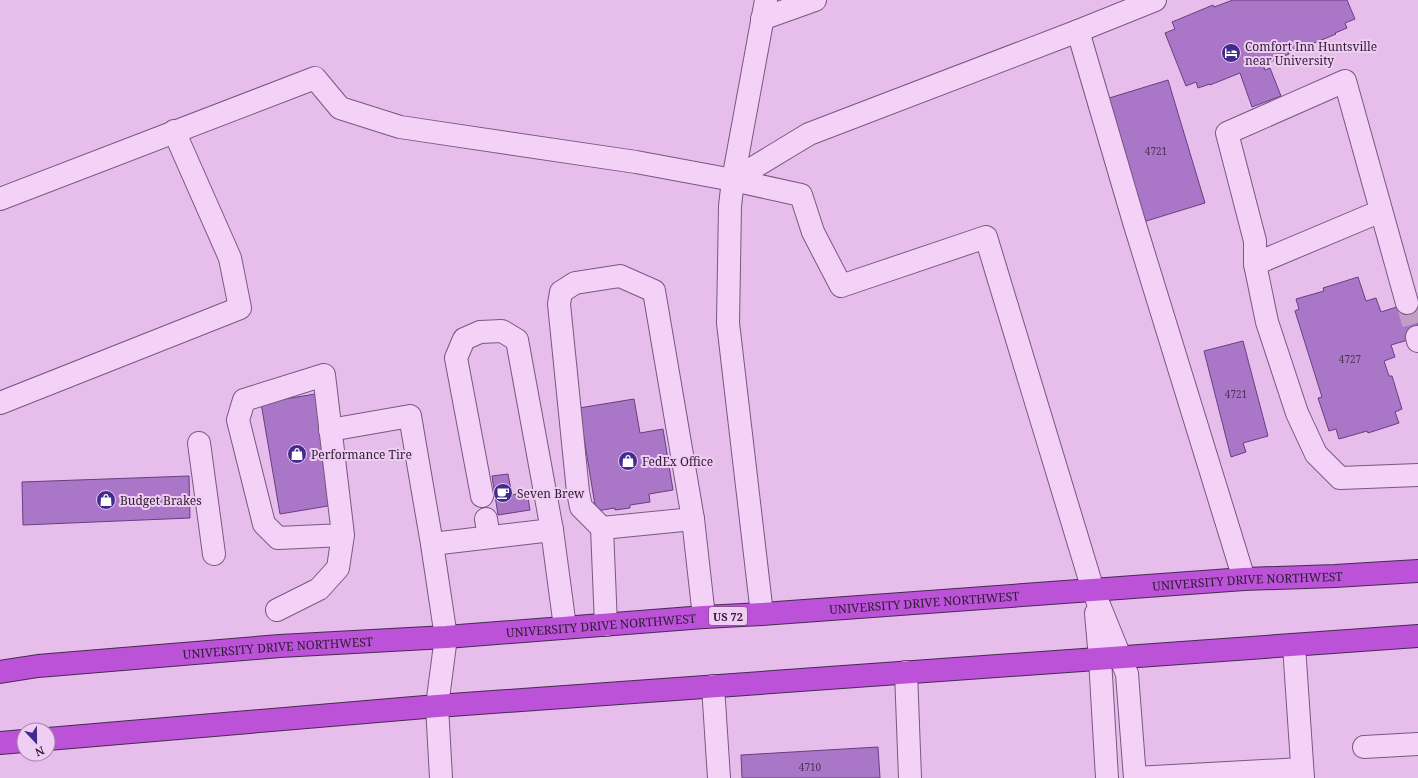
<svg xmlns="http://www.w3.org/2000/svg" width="1418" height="778" font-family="'Noto Serif',serif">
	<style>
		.building { fill: #aa76c7; stroke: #673f80 }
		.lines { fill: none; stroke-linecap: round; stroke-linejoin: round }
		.minor-tunnel { stroke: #c29ec6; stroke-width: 22; stroke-dasharray: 22 11; stroke-linecap: butt }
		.minor-casing { stroke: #785882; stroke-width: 24 }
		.highway-casing { stroke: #452c4f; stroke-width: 24 }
		.minor { stroke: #f4d1f6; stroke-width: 22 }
		.highway { stroke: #bb52d7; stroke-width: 22 }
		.labels { text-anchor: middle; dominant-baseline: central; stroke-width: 4; stroke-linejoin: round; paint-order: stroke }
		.number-label { font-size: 10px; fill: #4c3257 }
		.shield { fill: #f0cdf3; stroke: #67516c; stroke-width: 1 }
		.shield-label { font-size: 11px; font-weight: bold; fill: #2c1c32 }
		.poi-label { font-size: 12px; fill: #2c1c32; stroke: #f0cdf3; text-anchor: start }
		.street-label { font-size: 12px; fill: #2c1c32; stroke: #f0cdf3 }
	</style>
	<rect width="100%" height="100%" fill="#e7beeb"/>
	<g class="building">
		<polygon points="1233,0 1347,0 1355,19 1345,23 1347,28 1335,33 1336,34 1307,46 1306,44 1288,52 1289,54 1263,65 1265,70 1270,68 1281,96 1252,107 1240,73 1210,85 1210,84 1198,88 1196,82 1186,86 1165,33 1175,29 1172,22 1213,5 1214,7"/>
		<polygon points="1168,80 1205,203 1143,222 1106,99"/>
		<polygon points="1358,277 1366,301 1376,298 1381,312 1418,300 1418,337 1391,345 1395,357 1384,361 1389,376 1392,376 1402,409 1395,412 1399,423 1368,433 1367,431 1339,439 1336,429 1329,431 1318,398 1322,397 1295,311 1299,309 1296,299 1324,291 1323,288"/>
		<polygon points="1243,341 1268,436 1243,443 1246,452 1231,457 1204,351"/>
		<polygon points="315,394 334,505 280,514 261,403"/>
		<polygon points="634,399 640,433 663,429 673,490 649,494 650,502 630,505 630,508 615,510 615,508 596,511 579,408"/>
		<polygon points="508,474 512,495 527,492 530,510 498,515 492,476"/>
		<polygon points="189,476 190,518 23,525 22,482"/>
		<polygon points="878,747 880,778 742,778 741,755"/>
	</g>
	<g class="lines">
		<polyline class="minor-tunnel" points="1407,303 1417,337"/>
		<defs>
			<g id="minor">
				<polyline points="762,19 815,0"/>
				<polyline points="1078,31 1134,222 1244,579"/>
				<polyline points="733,180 809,134 1078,31 1155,0"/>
				<polyline points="0,199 315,78 340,108 400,127 636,162 733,180 801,195 813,232 841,286 986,237 1093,590 1127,674 1135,778"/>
				<polyline points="1255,264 1381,211"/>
				<polyline points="1407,303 1345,81 1227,133 1255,241 1255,264 1267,322 1297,413 1316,454 1340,478 1418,475"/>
				<polyline points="1417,337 1418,341"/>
				<polyline points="0,403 240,308 230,258 174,131"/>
				<polyline points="330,430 410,416 432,544 446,637 437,706 441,778"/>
				<polyline points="199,443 214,554"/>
				<polyline points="482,496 456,358 464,339 480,332 502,331 517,340 552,530 565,627"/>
				<polyline points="486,519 489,537"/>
				<polyline points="602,528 693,519"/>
				<polyline points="432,544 552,530"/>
				<polyline points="277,610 319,589 338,568 343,535 324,375 244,400 238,420 264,524 278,538 343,535"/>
				<polyline points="1096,613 1100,659 1107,778"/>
				<polyline points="762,614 728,323 730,206 733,180 766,0"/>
				<polyline points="606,625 602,528 581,507 578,492 559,304 561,292 575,283 620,276 654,291 693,519 704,617"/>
				<polyline points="1294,646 1303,778"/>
				<polyline points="906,672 910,778"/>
				<polyline points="713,686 719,778"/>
				<polyline points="1364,747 1418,744"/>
				<polyline points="1135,778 1302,769"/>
			</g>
			<g id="highway">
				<path id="s1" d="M 0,672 L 38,666 L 280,646 L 446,637 L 704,617 L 762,614 L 1244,579 L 1335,576 L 1418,571"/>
				<polyline points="48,739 437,706 1418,636"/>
				<polyline points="0,743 24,741"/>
			</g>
		</defs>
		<use href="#minor" class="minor-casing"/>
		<use href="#highway" class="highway-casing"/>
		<use href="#minor" class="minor"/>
		<use href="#highway" class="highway"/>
	</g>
	<defs>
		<symbol id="hotel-disc" viewBox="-11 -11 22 22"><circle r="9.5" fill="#412b8d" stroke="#f0cdf3"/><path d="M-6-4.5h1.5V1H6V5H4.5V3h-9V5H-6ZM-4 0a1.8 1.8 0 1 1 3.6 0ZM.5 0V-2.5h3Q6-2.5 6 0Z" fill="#fff"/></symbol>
		<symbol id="shop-disc" viewBox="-11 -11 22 22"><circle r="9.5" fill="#412b8d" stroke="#f0cdf3"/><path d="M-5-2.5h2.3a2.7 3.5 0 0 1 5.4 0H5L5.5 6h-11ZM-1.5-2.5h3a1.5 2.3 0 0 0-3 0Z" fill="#fff"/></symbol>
		<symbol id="cafe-disc" viewBox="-11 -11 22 22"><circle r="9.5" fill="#412b8d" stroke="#f0cdf3"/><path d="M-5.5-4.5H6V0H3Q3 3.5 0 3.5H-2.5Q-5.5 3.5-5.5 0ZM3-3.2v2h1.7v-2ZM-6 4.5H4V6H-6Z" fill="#fff"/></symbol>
	</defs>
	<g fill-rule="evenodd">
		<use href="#hotel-disc" x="1220" y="42" width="22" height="22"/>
		<use href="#shop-disc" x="286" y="443" width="22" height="22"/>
		<use href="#shop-disc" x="617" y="450" width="22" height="22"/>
		<use href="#cafe-disc" x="492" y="482" width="22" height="22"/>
		<use href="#shop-disc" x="95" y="489" width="22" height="22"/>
	</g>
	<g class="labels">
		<g class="number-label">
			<text x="1156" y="151">4721</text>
			<text x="1350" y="359">4727</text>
			<text x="1236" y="394">4721</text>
			<text x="810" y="767">4710</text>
		</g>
		<rect class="shield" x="709" y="607" width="38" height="18" rx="3"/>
		<g class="shield-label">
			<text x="728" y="616">US 72</text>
		</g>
		<g class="poi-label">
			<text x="1245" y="46">Comfort Inn Huntsville<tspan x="1245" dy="14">near University</tspan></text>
			<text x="311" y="454">Performance Tire</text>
			<text x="642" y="461">FedEx Office</text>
			<text x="517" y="493">Seven Brew</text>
			<text x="120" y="500">Budget Brakes</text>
		</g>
		<g class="street-label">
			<text stroke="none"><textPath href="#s1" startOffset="1251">UNIVERSITY DRIVE NORTHWEST</textPath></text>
			<text stroke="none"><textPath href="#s1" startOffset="927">UNIVERSITY DRIVE NORTHWEST</textPath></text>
			<text stroke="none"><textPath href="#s1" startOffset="603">UNIVERSITY DRIVE NORTHWEST</textPath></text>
			<text stroke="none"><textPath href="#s1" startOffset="279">UNIVERSITY DRIVE NORTHWEST</textPath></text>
		</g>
	</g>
	<g transform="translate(36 742) rotate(158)"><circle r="19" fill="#f0cdf3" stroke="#a286a6"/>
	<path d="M0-3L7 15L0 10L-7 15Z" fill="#412b8d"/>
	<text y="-6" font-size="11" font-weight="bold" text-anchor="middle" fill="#2c1c32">N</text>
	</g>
</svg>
